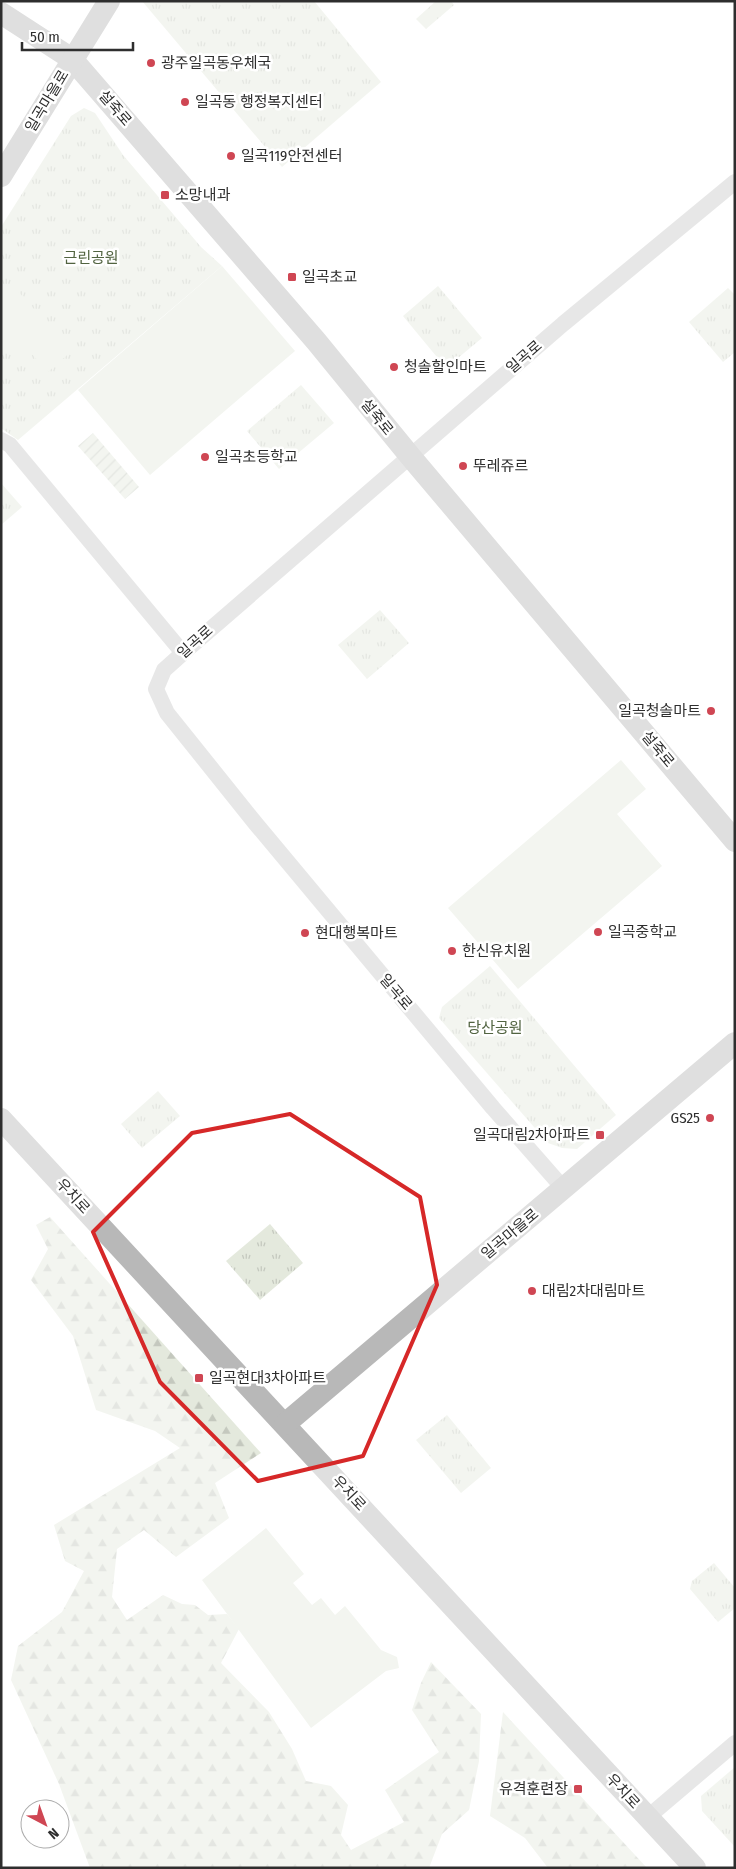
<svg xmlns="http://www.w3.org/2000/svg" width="736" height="1869" font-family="'Fira Sans Condensed','Noto Sans KR',sans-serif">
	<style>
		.grass { fill: url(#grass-tufts) }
		.forest { fill: url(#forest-firs) }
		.garden { fill: url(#garden-furrows) }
		.pitch { fill: #e4e9dd }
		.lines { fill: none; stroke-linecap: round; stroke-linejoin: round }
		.street { stroke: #cbcbcb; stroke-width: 16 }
		.secondary { stroke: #b8b8b8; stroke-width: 22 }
		.marked { fill: none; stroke: #d62828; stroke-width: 4; stroke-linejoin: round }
		.poi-dot { fill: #cf4653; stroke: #fff; stroke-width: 2 }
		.labels { text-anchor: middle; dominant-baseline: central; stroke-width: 5; stroke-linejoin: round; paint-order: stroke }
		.poi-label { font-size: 15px; fill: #2e2e2e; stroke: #fff; text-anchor: start }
		.street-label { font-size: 15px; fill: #2e2e2e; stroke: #fff }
		.park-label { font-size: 15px; fill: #526441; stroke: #fff }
	</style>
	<defs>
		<pattern id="grass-tufts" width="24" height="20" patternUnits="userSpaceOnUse" patternTransform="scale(1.25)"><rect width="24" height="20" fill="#e4e9dd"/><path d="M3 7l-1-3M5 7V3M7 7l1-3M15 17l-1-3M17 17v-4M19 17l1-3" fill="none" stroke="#c4c8be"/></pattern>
		<pattern id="forest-firs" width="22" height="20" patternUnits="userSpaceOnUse" patternTransform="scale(1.25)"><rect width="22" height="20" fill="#e4e9dd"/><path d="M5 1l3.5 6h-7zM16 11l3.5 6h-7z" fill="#c4c8be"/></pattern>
		<pattern id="garden-furrows" width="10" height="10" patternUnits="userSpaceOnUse" patternTransform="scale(1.25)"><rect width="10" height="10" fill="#e4e9dd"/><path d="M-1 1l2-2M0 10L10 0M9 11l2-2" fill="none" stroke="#c4c8be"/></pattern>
	</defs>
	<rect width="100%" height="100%" fill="#fff"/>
	<g class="grass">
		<polygon points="142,1 314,1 381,82 282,167"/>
		<polygon points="436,1 451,1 454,5 426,29 416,19"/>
		<polygon points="84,108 95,113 123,155 201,247 222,266 18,440 1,428 1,227 71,116"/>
		<polygon points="438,286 482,338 446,368 403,316"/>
		<polygon points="728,288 735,295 735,352 723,362 689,322"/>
		<polygon points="301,385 334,423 279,469 247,431"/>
		<polygon points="1,483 22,507 1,525"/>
		<polygon points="380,610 409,643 367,679 338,645"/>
		<polygon points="490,966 616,1115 577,1149 562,1148 548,1143 439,1018 442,1007"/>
		<polygon points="158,1091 180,1116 142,1148 121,1124"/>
		<polygon points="270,1224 303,1263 260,1300 226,1261"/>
		<polygon points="447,1415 491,1468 461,1493 416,1440"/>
		<polygon points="714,1563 735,1588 735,1608 718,1622 690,1589 692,1581"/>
		<polygon points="735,1767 735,1847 702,1811 701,1796"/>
	</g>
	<g class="forest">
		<polygon points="50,1217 261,1453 215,1483 229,1518 176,1557 144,1530 117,1549 112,1597 127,1620 163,1595 182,1604 195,1605 208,1615 227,1614 239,1629 221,1663 269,1712 292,1749 306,1781 331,1786 348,1805 341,1835 351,1850 404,1822 385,1790 439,1752 412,1710 421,1683 431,1662 481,1714 479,1761 469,1810 442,1834 429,1868 90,1868 59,1784 11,1680 18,1646 62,1612 84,1571 65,1561 54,1525 180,1448 155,1431 96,1410 73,1336 31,1280 48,1249 36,1225"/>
		<polygon points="503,1712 647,1868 548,1868 525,1838 490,1816"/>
	</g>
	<polygon class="garden" points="93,433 139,487 125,499 78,446"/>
	<g class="pitch">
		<polygon points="222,266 295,351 150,475 78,390"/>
		<polygon points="16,289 51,328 19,356 1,336 1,302"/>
		<polygon points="56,329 74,349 48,372 30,352"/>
		<polygon points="621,760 646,789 617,814 662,866 518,989 448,908"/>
		<polygon points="266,1528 304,1574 293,1583 312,1605 321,1598 335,1615 345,1606 381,1650 397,1657 399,1668 386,1671 311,1728 202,1580"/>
	</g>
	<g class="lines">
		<g class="street">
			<polyline points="1,440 10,445 183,653"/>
			<polyline points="564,1189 493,1108 256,824 167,713 156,689 164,670 183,653 563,324 735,182"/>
			<polyline points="648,1817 735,1743"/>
		</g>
		<g class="secondary">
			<polyline points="1,13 72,59 316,341 410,456 735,841"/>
			<polyline points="1,176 109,1"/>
			<polyline points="1,1119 695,1868"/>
			<polyline points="285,1424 735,1043"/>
		</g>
	</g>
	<path d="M0 0H736V1869H0ZM 290,1114 L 420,1197 L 437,1285 L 363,1456 L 258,1481 L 160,1382 L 93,1232 L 192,1133 Z" fill="#fff" fill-opacity=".55" fill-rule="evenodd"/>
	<path class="marked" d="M 290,1114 L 420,1197 L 437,1285 L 363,1456 L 258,1481 L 160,1382 L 93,1232 L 192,1133 Z"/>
	<g class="poi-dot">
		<circle cx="151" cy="63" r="5"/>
		<circle cx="185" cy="102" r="5"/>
		<circle cx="231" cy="156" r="5"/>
		<rect x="160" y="190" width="10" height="10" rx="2.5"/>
		<rect x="287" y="272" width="10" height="10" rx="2.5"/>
		<circle cx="394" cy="367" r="5"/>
		<circle cx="205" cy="457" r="5"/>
		<circle cx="463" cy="466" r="5"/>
		<circle cx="711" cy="711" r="5"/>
		<circle cx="598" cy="932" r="5"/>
		<circle cx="305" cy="933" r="5"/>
		<circle cx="452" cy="951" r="5"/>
		<circle cx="710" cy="1118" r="5"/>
		<rect x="595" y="1130" width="10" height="10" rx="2.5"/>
		<circle cx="532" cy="1291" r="5"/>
		<rect x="194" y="1373" width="10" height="10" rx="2.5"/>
		<rect x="573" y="1784" width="10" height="10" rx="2.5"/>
	</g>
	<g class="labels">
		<g class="poi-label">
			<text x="161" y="63">광주일곡동우체국</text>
			<text x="195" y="102">일곡동 행정복지센터</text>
			<text x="241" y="156">일곡119안전센터</text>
			<text x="175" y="195">소망내과</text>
			<text x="302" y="277">일곡초교</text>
			<text x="404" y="367">청솔할인마트</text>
			<text x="215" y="457">일곡초등학교</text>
			<text x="473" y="466">뚜레쥬르</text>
			<text x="701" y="711" text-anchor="end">일곡청솔마트</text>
			<text x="608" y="932">일곡중학교</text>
			<text x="315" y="933">현대행복마트</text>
			<text x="462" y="951">한신유치원</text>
			<text x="700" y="1118" text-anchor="end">GS25</text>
			<text x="590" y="1135" text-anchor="end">일곡대림2차아파트</text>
			<text x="542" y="1291">대림2차대림마트</text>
			<text x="209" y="1378">일곡현대3차아파트</text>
			<text x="568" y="1789" text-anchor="end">유격훈련장</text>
		</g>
		<g class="street-label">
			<text transform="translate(47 101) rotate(-59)">일곡마을로</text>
			<text transform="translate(115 108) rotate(49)">설죽로</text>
			<text transform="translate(524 357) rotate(-41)">일곡로</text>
			<text transform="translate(377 417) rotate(51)">설죽로</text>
			<text transform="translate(195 642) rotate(-42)">일곡로</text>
			<text transform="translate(658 749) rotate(50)">설죽로</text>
			<text transform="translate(396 992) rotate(50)">일곡로</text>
			<text transform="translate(73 1196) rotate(47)">우치로</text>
			<text transform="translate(510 1234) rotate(-40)">일곡마을로</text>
			<text transform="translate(349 1493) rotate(47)">우치로</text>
			<text transform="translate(623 1791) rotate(47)">우치로</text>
		</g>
		<g class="park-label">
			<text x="91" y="258">근린공원</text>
			<text x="495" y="1028">당산공원</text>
		</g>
	</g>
	<rect width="736" height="1869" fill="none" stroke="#2e2e2e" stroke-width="5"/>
	<g transform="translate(45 1824) rotate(139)"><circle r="24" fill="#ffffff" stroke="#ababab"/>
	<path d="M0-4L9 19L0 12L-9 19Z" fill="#cf4653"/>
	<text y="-8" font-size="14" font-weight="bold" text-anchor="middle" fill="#2e2e2e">N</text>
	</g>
	<path d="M22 42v8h111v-8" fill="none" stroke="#2e2e2e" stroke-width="2.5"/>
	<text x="30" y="42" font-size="15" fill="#2e2e2e" stroke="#ffffff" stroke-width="4" paint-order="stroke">50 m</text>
</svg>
